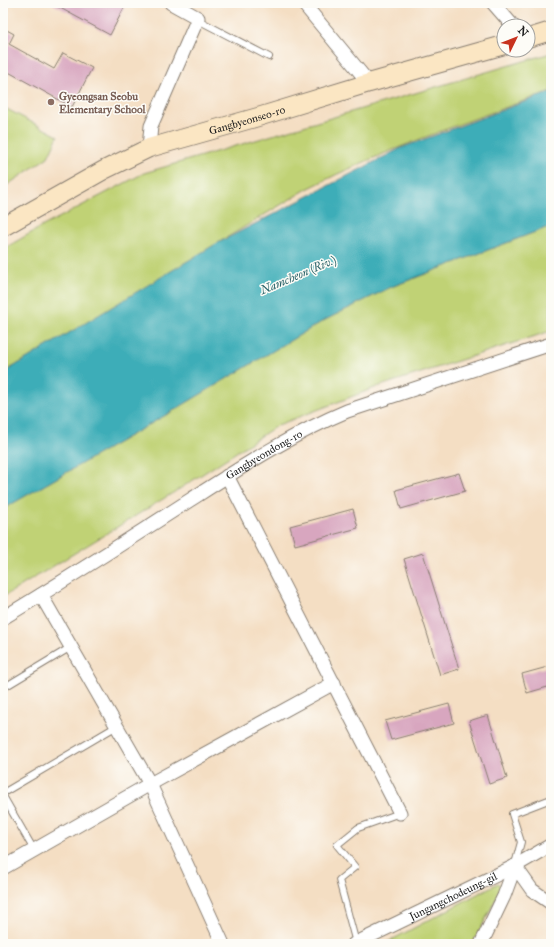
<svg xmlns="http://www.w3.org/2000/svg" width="554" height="947" font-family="'IM FELL Great Primer',serif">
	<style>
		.green { fill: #c0d275; stroke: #6e7748 }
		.water { fill: #3dadb8; stroke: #2c646a }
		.building { fill: #d8a6bf }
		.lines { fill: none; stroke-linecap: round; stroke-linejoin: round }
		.lane-casing { stroke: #887d70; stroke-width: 8 }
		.street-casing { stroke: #887d70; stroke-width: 15 }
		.secondary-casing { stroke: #887d70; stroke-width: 20 }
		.lane { stroke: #fff; stroke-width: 6 }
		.street { stroke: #fff; stroke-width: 13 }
		.secondary { stroke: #fbe6c3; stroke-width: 18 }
		.education-dot { fill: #8d6e63; stroke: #fdfcf7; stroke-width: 1.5 }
		.labels { text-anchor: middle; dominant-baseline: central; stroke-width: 3; stroke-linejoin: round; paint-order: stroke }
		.education-label { font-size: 11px; font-weight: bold; fill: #785e54; stroke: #fdfcf7; text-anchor: start }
		.street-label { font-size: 11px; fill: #1c1c1c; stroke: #fdfcf7 }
		.water-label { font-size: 12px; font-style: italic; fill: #2c646a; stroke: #fdfcf7 }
	</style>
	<rect width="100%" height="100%" fill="#fdfcf7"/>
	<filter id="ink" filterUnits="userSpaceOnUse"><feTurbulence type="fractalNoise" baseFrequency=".025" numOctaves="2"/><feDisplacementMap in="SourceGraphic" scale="8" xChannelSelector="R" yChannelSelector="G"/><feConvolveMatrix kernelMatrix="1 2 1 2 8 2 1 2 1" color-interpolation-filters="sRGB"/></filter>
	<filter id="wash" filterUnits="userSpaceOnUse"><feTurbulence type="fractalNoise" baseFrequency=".012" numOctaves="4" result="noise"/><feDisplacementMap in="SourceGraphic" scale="16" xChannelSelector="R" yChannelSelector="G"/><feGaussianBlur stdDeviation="0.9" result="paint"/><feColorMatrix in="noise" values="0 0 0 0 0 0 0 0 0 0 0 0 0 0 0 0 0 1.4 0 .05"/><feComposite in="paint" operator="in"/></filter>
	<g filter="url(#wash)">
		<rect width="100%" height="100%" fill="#f4dec3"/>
		<g class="green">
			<path d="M 551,53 L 551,91 C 469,121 385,149 307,189 L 3,373 L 3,249 L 43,226 L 144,173 Z"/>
			<polygon points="3,107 58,136 48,157 3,188"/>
			<polygon points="551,226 551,331 377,387 278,425 181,488 3,597 3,509 171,412 323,321 391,287"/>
			<polygon points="498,883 502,887 473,944 384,944"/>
		</g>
		<polygon class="water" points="551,92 551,226 391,287 323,321 171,412 3,509 3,373 214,245 401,148"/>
		<g id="blocks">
			<g class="building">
				<polygon points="51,3 125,3 126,4 110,35"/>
				<polygon points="5,29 14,34 9,44 54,69 63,53 92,68 72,107 3,69 3,34"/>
				<polygon points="459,473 465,491 401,509 396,490"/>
				<polygon points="353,509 358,528 295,545 290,526"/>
				<polygon points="423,553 459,669 440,675 404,559"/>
				<polygon points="551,666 551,686 527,693 522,674"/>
				<polygon points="449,704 454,723 391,740 385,721"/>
				<polygon points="488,715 507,778 489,784 469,721"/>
			</g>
		</g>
	</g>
	<g filter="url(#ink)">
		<use href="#blocks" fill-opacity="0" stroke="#887d70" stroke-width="1"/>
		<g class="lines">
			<defs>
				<g id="lane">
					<polyline points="198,20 269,57"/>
					<polyline points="3,688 71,647"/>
					<polyline points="3,793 117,726"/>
					<polyline points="3,796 34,850"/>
					<polyline points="515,864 521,842 512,814 551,799"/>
					<polyline points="356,943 339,880 355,867 337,845 358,828 400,813"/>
				</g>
				<g id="street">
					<polyline points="303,3 369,83"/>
					<polyline points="493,3 513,26"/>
					<polyline points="149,148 151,126 198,18 171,3"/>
					<polyline points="227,476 400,813"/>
					<polyline points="41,595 150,784 223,944"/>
					<path id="s1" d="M 3,618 C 66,580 128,540 190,500 C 240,468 292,434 347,411 L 551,344"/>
					<polyline points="515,866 532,890 551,903"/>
					<polyline points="3,868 150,784 334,683"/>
					<path id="s2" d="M 354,944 L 515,866 L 551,845"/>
					<polyline points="481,944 504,896 515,866"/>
				</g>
				<g id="secondary">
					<polyline points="528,38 551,31"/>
					<path id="s3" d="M 3,227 L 104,170 L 149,148 L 258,117 L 369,83 L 504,45"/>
				</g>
			</defs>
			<use href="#lane" class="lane-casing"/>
			<use href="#street" class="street-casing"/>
			<use href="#secondary" class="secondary-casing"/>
			<use href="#lane" class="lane"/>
			<use href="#street" class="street"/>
			<use href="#secondary" class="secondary"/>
		</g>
	</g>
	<circle class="education-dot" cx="51" cy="102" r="4"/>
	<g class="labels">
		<g class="education-label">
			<text x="59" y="96">Gyeongsan Seobu<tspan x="59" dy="13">Elementary School</tspan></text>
		</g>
		<g class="street-label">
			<text stroke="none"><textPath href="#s3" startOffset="268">Gangbyeonseo-ro</textPath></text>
			<text stroke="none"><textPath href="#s1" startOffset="308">Gangbyeondong-ro</textPath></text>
			<text stroke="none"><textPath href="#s2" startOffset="110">Jungangchodeung-gil</textPath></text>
		</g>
		<g class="water-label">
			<text transform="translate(298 275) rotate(-23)">Namcheon (Riv.)</text>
		</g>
	</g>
	<rect width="554" height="947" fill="none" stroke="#fdfcf7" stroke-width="16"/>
	<g transform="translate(516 38) rotate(47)"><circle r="19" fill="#fdfcf7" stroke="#a3a29f"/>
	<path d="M0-3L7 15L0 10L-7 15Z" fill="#c8321e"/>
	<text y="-6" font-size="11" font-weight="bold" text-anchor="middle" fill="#1c1c1c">N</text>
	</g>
</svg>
